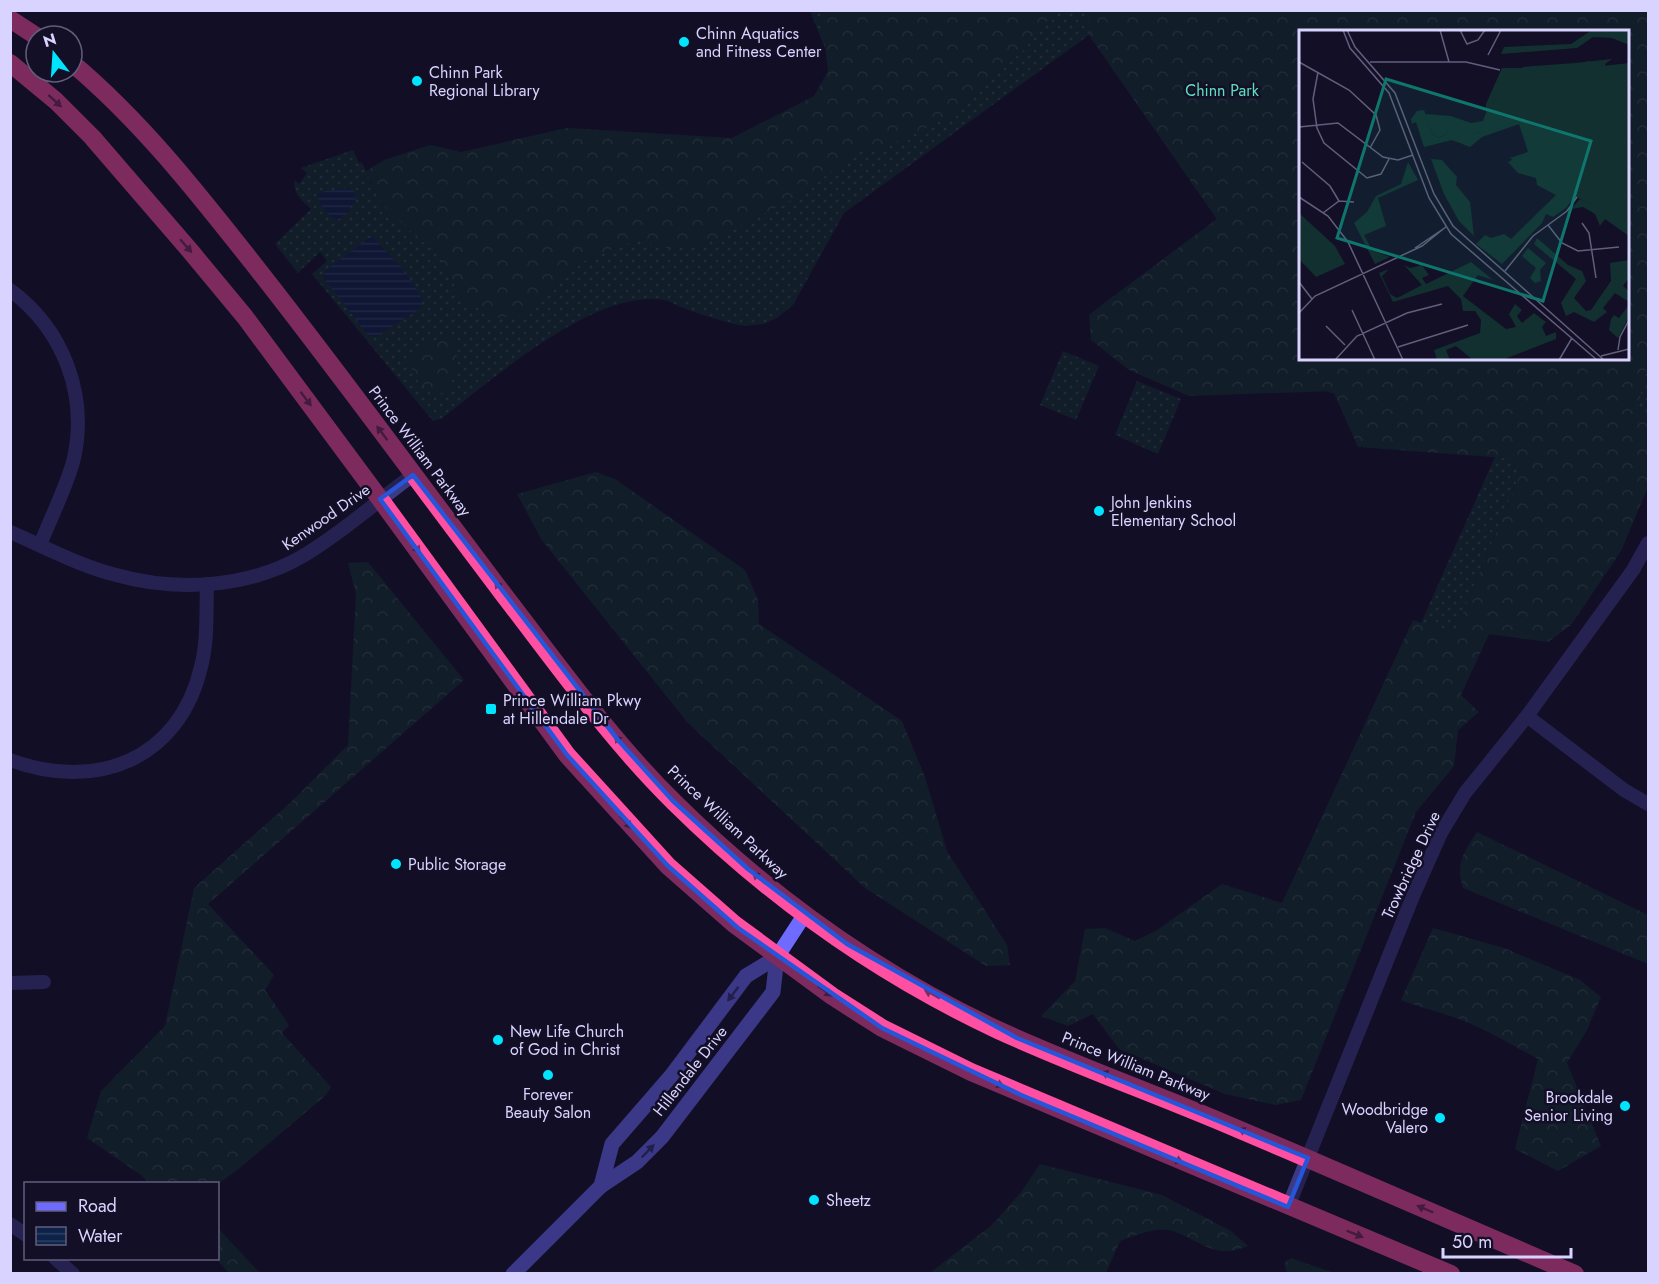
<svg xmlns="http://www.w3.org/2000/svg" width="1659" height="1284" font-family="Jost,sans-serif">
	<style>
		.grass { fill: url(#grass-dots); fill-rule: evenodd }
		.forest { fill: url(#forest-crowns); fill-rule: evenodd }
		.water { fill: url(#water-rules) }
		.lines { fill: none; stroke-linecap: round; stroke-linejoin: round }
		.street { stroke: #3d3a85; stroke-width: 14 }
		.secondary { stroke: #6f6bff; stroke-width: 15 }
		.highway { stroke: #ff4fa3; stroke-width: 18 }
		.oneway { fill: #7d2c5e }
		.oneway2 { fill: #38347d }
		.marked { fill: none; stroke: #2655da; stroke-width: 4.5; stroke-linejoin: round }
		.poi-dot { fill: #00e5ff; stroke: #130f26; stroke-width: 2 }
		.labels { text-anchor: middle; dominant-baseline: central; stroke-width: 5; stroke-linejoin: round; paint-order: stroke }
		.poi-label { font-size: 16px; fill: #d9d4ff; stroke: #130f26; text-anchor: start }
		.park-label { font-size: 16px; fill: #5fe0c0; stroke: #130f26 }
		.street-label { font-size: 16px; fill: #d9d4ff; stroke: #130f26 }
		.inset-road { fill: none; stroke: #625e7d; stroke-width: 1.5 }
		.view { fill: #0f766e; fill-opacity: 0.15; stroke: #0f766e; stroke-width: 3 }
		.inset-edge { fill: none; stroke: #d9d4ff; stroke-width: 3 }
	</style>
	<defs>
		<pattern id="grass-dots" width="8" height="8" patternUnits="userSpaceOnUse" patternTransform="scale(1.5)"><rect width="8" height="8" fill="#12302f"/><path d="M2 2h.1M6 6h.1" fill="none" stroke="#344d4e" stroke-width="1.8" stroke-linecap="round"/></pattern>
		<pattern id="forest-crowns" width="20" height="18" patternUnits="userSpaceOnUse" patternTransform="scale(1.5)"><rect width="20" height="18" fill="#12302f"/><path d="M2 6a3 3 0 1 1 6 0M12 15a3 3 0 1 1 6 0" fill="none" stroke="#344d4e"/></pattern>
		<pattern id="water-rules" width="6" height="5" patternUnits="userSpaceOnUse" patternTransform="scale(1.5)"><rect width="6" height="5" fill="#0c2248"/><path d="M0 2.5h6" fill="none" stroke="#2f4163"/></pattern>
	</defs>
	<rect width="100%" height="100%" fill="#130f26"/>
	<g class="grass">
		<polygon points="810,11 821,11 826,51"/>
		<path d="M 855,11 L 1648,11 L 1648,438 L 1498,451 L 1095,310 L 1217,219 L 1089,35 L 844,213 L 793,305 L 777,318 L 763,324 L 745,326 L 734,324 C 716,319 698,314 681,307 C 675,305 670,301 664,300 C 595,288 493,379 441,419 L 433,421 L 312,274 L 327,261 L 320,252 L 298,273 L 275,244 L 311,209 C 301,200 294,194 294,180 L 299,184 L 307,173 L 301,168 L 353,150 L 359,163 L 362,163 L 382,205 L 440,257 L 462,300 L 526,315 L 579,263 L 637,239 L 669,249 L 833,169 L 858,150 L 879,150 ZM 1300,32 L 1628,32 L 1628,358 L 1300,358 Z"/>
		<polygon points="1063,351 1099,366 1076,420 1040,405"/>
		<polygon points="1137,381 1181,399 1158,454 1115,435"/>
		<polygon points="1495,457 1506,458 1521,472 1454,634 1421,623"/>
	</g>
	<g class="forest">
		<polygon points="821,11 1055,11 1025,49 949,117 879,150 858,150 803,194 716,239 695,246 669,249 637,239 579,263 526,315 496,318 462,300 440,257 382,205 366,171 384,160 430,145 461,152 567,128 732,138 814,96 828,71"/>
		<path d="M 1088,11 L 1648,11 L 1648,360 L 1638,407 L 1648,421 L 1648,487 L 1621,551 L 1571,625 L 1548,642 L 1489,634 L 1461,695 L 1479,712 L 1458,730 L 1454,766 L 1416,812 L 1301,1100 L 1276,1105 L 1225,1094 L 1119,1049 L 1093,1014 L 1068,1026 L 1041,1016 L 1075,981 L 1085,929 L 1105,928 L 1135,941 L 1157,930 L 1222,884 L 1282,903 L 1413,620 L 1454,634 L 1521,472 L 1505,458 L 1358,447 L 1333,391 L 1189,396 L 1129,370 L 1091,340 L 1089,315 L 1217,219 L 1089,35 ZM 1300,32 L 1628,32 L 1628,358 L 1300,358 Z"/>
		<path d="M 454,335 C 460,355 458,391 434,396 C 422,387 413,378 410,362 L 428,344 Z"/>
		<polygon points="596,472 615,479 745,570 758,600 759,624 902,721 925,777 947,851 1007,945 1010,965 986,966 865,888 687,722 541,539 517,494"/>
		<polygon points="368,562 464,680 208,904 274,975 265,990 289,1025 282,1033 331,1087 326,1095 241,1167 218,1184 149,1183 141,1175 87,1138 101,1091 165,1026 194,888 290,803 348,745 356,594 348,563"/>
		<path d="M 1477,832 L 1648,915 L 1648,964 L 1463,888 C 1455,863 1464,852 1477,832 Z"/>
		<path d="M 1433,928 L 1504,948 L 1580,980 L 1601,997 L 1587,1030 L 1567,1063 L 1601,1146 L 1558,1171 L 1515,1149 L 1538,1059 C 1510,1044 1481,1026 1450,1016 C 1434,1010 1418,1007 1401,1000 Z"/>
		<path d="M 1040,1164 L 1162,1195 L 1231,1231 L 1248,1246 C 1212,1261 1201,1239 1169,1230 C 1154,1227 1134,1236 1120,1241 L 1106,1273 L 930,1273 L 993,1224 L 1021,1192 Z"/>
		<polygon points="218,1228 256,1269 261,1273 229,1273 216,1259 218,1258"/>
		<polygon points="1291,1258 1334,1273 1287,1273 1284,1263"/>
	</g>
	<g class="water">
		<path d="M 349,188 L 354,191 L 356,200 C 351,208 344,219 335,220 L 322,207 L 317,195 L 325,191 Z"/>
		<path d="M 369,238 L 373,238 L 377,241 C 390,257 422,286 422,306 L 418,310 L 375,337 L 367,334 L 323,277 L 326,270 Z"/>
	</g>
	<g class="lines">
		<g class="street">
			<path d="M 10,290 C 63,329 88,394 74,458 C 68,484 50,519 40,545"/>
			<path d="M 10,532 C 45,547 80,566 116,575 C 177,592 248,588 303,556 C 342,533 377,501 413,475"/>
			<polyline points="1527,716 1624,790 1648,804"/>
			<path d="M 10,760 C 96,792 179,760 201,667 C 208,640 206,612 207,584"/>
			<polyline points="10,983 44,982"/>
			<polyline points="1288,1207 1413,896 1441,833 1465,793 1527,716 1633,570 1648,543"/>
			<polyline points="10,1224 26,1235"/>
			<polyline points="55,1258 73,1274"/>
		</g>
		<g class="secondary">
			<polyline points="601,1186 612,1144 671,1076 746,976 777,957 805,914"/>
			<polyline points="513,1274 601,1186 637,1162 662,1137 773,992 777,957"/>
		</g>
		<g class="highway">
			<polyline points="10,19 36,36"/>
			<polyline points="10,63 56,101 92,137 192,253 245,317 380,499 567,755 668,866 734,924 832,996 882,1028 971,1072 1451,1274"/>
			<path d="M 72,63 C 141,121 196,191 252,262 C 338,371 420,484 504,595 C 558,665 611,740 674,802 C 768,895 878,974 998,1030 C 1070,1063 1145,1090 1219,1121 C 1338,1171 1456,1223 1575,1274"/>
		</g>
	</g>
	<defs><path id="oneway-solid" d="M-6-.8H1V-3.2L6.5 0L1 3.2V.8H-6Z" transform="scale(1.5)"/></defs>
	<g class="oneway">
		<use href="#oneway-solid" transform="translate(55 101) rotate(42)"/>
		<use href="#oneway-solid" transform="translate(186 246) rotate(49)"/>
		<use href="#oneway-solid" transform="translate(306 399) rotate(53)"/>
		<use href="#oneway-solid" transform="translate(382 433) rotate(-127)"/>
		<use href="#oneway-solid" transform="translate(415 546) rotate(54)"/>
		<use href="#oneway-solid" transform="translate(500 588) rotate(-127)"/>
		<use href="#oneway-solid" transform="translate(620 742) rotate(-131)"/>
		<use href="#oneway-solid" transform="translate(626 822) rotate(47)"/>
		<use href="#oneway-solid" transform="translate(759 878) rotate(-140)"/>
		<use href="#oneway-solid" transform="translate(825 991) rotate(36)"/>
		<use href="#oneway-solid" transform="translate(932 994) rotate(-151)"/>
		<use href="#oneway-solid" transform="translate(1109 1075) rotate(-158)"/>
		<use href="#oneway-solid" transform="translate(996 1083) rotate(24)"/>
		<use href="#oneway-solid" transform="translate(1246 1132) rotate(-157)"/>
		<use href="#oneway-solid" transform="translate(1175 1159) rotate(23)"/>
		<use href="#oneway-solid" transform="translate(1425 1209) rotate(-157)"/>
		<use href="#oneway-solid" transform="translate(1355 1234) rotate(22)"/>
	</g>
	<g class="oneway2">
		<use href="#oneway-solid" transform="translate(733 994) rotate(127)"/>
		<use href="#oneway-solid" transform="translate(648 1151) rotate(-46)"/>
	</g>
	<path d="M0 0H1659V1284H0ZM 413,475 L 618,740 L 673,801 L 748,869 L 847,944 L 1017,1038 L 1308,1158 L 1288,1207 L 1021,1095 L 882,1028 L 738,928 L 668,866 L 567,755 L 380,499 Z" fill="#130f26" fill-opacity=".55" fill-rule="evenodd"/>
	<path class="marked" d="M 413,475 L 618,740 L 673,801 L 748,869 L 847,944 L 1017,1038 L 1308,1158 L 1288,1207 L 1021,1095 L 882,1028 L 738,928 L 668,866 L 567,755 L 380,499 Z"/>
	<g class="poi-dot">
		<circle cx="684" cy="42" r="6"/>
		<circle cx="417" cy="81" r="6"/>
		<circle cx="1099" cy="511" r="6"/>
		<rect x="485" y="703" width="12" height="12" rx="3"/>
		<circle cx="396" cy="864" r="6"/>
		<circle cx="498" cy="1040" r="6"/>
		<circle cx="548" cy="1075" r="6"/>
		<circle cx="1625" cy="1106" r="6"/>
		<circle cx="1440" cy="1118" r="6"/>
		<circle cx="814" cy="1200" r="6"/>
	</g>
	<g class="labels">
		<g class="poi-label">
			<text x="696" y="33">Chinn Aquatics<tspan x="696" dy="18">and Fitness Center</tspan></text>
			<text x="429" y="72">Chinn Park<tspan x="429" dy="18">Regional Library</tspan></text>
			<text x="1111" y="502">John Jenkins<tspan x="1111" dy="18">Elementary School</tspan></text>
			<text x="503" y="700">Prince William Pkwy<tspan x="503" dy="18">at Hillendale Dr</tspan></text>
			<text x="408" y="864">Public Storage</text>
			<text x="510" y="1031">New Life Church<tspan x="510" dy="18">of God in Christ</tspan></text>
			<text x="548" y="1094" text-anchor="middle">Forever<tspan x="548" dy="18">Beauty Salon</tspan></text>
			<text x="1613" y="1097" text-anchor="end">Brookdale<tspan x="1613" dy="18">Senior Living</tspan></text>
			<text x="1428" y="1109" text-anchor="end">Woodbridge<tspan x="1428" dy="18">Valero</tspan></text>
			<text x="826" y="1200">Sheetz</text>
		</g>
		<g class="park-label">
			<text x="1222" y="90">Chinn Park</text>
		</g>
		<g class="street-label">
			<text transform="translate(420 451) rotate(53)">Prince William Parkway</text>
			<text transform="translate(326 517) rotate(-35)">Kenwood Drive</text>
			<text transform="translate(728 822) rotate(43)">Prince William Parkway</text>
			<text transform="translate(1411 865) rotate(-65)">Trowbridge Drive</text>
			<text transform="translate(1136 1066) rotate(22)">Prince William Parkway</text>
			<text transform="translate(690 1071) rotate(-52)">Hillendale Drive</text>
		</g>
	</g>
	<g transform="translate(1299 30)">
		<rect width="330" height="330" fill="#130f26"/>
		<path d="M 313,29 L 306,34 L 330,196 L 265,160 L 255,161 L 211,128 L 229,122 L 220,94 L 183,107 L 171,117 L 153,110 L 125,117 L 117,92 L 113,94 L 112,89 L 118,81 L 125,80 L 133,103 L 140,108 L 149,103 L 179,103 L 187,100 L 192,77 L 187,86 L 187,74 L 203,38 L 277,38 L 276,33 Z" fill="#12302f"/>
		<path d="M 293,0 L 330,0 L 330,15 L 313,8 L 294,7 L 278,18 L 202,24 L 205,17 L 272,14 ZM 290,31 L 294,40 L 245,44 L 222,37 L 276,33 L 281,39 L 285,32 ZM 238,47 L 265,50 L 271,57 L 330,85 L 330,206 L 306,189 L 301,196 L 296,184 L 284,177 L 272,179 L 281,169 L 301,179 L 307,161 L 286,150 L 278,156 L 276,166 L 267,178 L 254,187 L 247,184 L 243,193 L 203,234 L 177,214 L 186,205 L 192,208 L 205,204 L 212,209 L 257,165 L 238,155 L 237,148 L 219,143 L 209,132 L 229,122 L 222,89 L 200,99 L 167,105 L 149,103 L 140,108 L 133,103 L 126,84 L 152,86 L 172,93 L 184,91 L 189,77 L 194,78 L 195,65 L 221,66 L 231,51 ZM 234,56 L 238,58 L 235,65 L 247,66 L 249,72 L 250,80 L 241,85 L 230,75 ZM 132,129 L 143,130 L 158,147 L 157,155 L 171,172 L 175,206 L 160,191 L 145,164 ZM 109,132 L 119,150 L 79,168 L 87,196 L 65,205 L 73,220 L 91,227 L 76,234 L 55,193 L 68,182 L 77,166 L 102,154 ZM 0,183 L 36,216 L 46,234 L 17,247 L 0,229 ZM 238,208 L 269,235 L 283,241 L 287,251 L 275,268 L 287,281 L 292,280 L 312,251 L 311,233 L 330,230 L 330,248 L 324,256 L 330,261 L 330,272 L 316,263 L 304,278 L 308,282 L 295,292 L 275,282 L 267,286 L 262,273 L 277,249 L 235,214 ZM 229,218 L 247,233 L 241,240 L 242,251 L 236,253 L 231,248 L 237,238 L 223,226 ZM 172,232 L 194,250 L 179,245 L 164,266 L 207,299 L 217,297 L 210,284 L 216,274 L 223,280 L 218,286 L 223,293 L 235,283 L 247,292 L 243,297 L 247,306 L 257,302 L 257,309 L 203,330 L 174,330 L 157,316 L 147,320 L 151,330 L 138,330 L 135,320 L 181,303 L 182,290 L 176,281 L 164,281 L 162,269 L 149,256 L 94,272 L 80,243 L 90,239 L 83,246 L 91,264 L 98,268 L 123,255 L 105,235 L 111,238 L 123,235 L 130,245 L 123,248 L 127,254 ZM 330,275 L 330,287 L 319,308 L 310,300 L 312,289 L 315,285 L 320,288 Z" fill="#12302f" fill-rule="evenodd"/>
		<path d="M 330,33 L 330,90 L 272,98 L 269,40 Z" fill="#12302f"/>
		<path class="inset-road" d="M 44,0 L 51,18 L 90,63 L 130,168 L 152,204 L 298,330M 48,0 L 56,17 L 96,63 L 135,164 L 154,196 L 305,330M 141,0 L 150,32M 161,0 L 168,14 L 179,10 L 186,0M 189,25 L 202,0M 0,32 L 50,60 L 77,85 L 81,100 L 71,118M 71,32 L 167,32 L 201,40M 19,42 L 14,69 L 18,98 L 25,113 L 68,148 L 82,144 L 90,129M 0,97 L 39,93 L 84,127 L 99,130 L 114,125M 3,132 L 31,156 L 40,171M 0,167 L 29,186 L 49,212 L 104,330M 24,183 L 40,171 L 55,172M 283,193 L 290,203 L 297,248M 249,195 L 263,213 L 279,221 L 320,217M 116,218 L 147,197M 206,241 L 234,206 L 268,181 L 278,167M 0,252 L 13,269M 53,280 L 76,330M 0,283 L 16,266 L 123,216 L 148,196M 27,296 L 46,315M 99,317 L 169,295M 319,320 L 321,307 L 330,290M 302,326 L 330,319M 36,330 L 58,306 L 108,283 L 143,274M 260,330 L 273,308"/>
		<path class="view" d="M 87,49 L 292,111 L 244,271 L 38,208 Z"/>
		<rect width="330" height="330" class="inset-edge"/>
	</g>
	<rect width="1659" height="1284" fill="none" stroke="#d9d4ff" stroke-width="24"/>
	<rect x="24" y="1182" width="195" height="78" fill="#130f26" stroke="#625e7d" stroke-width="1.5"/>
	<rect x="36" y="1202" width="30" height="9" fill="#6f6bff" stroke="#625e7d" stroke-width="1.5"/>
	<text x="78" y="1212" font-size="18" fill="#d9d4ff">Road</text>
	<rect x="36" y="1227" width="30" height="18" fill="url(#water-rules)" stroke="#625e7d" stroke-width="1.5"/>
	<text x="78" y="1242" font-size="18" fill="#d9d4ff">Water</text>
	<g transform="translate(54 54) rotate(343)"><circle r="28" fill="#130f26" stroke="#625e7d" stroke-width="1.5"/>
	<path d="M0-4.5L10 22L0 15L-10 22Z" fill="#00e5ff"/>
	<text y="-9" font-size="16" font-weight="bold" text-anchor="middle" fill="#d9d4ff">N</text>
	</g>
	<path d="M1443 1248v9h128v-9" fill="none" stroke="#d9d4ff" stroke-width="3"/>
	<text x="1452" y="1248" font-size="18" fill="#d9d4ff" stroke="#130f26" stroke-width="4.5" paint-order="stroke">50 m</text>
</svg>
